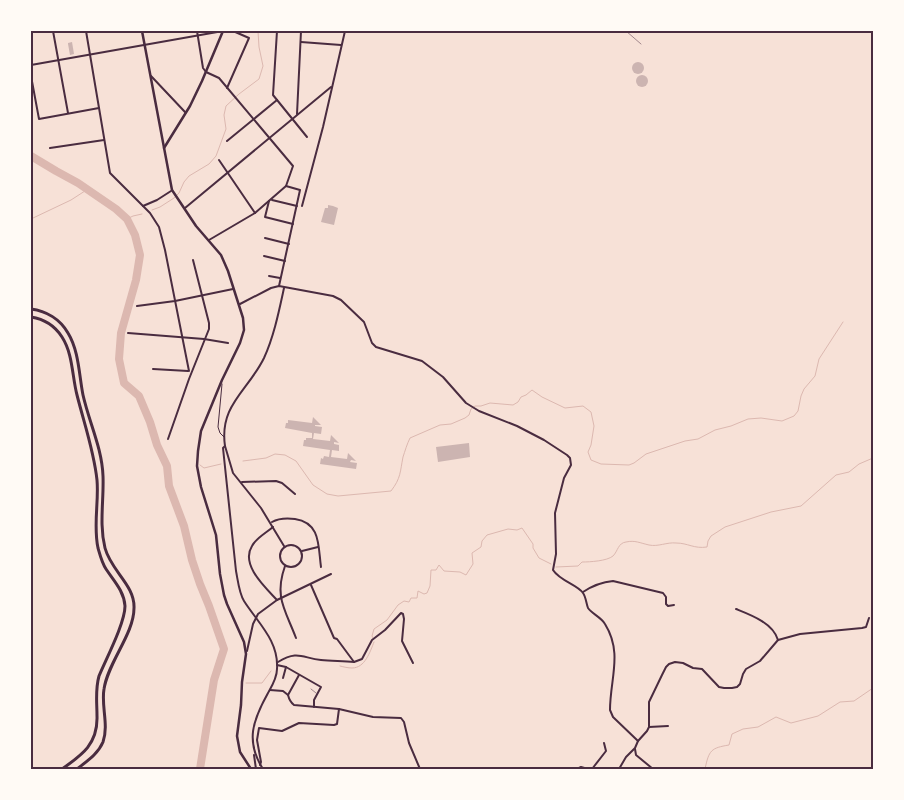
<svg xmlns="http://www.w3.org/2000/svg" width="904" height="800" font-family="'Asap Condensed',sans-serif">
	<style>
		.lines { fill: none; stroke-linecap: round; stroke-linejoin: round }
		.stream { stroke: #dcb8b0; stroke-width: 1 }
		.river { stroke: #dcb8b0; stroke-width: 8 }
		.building { fill: #ccb4b1 }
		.service { stroke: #4a2c40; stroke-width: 0.5 }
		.pedestrian { stroke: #4a2c40; stroke-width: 1 }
		.minor { stroke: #4a2c40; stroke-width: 2 }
		.tertiary { stroke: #4a2c40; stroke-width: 2.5 }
		.secondary { stroke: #4a2c40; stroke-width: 2.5 }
		.trunk { stroke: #4a2c40; stroke-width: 3 }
		.neatline { fill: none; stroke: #4a2c40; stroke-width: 2 }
	</style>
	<rect width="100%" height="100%" fill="#f7e1d7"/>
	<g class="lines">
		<g class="stream">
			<polyline points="152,210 160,207 174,198 179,193 184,182 189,176 209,164 216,156 226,129 224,115 226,106 239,94 259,79 263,66 259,47 258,31"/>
			<polyline points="31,219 71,200 88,189"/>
			<polyline points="127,219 133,216 142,214"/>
			<path d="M 243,461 L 266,458 L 275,454 L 285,455 L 296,461 L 313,485 L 327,494 L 338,496 L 391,491 C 401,478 400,472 403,457 C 405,451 407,444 410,438 L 440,425 L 451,424 L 465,418 L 469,415 L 471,409 L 475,406 L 481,406 L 490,403 L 513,405 L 518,402 L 521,397 L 526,395 L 532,390 L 542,397 L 565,408 L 583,406 L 591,412 L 594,426 L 591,445 L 588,452 L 591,460 L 601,464 L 629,465 L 634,463 L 646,454 L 685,441 L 698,439 L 715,430 L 731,426 L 748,419 L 761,418 L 782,421 L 794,416 L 798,411 L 801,396 L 804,389 L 815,376 L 819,359 L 843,322"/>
			<polyline points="200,465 204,468 221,464"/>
			<path d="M 556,567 L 578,566 L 582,562 C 590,562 607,561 613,556 C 618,551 618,543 626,542 C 635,540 640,543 649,545 C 658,547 667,542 676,543 C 688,543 694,549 707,547 L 708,541 L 711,536 L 725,527 L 771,512 L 801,506 L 836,475 L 849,472 L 859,464 L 873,458"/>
			<polyline points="373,638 372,636 374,629 387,620 398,605 404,601 409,602 411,598 417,598 418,591 424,594 427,593 430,586 431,570 436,570 439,565 444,571 460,572 466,575 473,564 472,553 481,547 482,541 487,535 508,529 517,530 522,528 533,544 533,548 539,558 551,564"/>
			<path d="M 340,666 C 344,667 348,668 352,668 C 365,668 370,652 374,642"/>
			<polyline points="246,683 262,683 271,671"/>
			<path d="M 705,769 C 709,750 711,748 729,745 L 732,734 L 743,729 L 758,727 L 776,717 L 791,723 L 818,716 L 840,702 L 854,701 L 873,688"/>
		</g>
		<polyline class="river" points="31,156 56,171 78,183 116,209 127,219 135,235 140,255 136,280 121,333 119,359 124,383 139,396 150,422 157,445 167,466 169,486 184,526 192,560 200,584 209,606 224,649 214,680 200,769"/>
	</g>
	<g class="building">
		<polygon points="72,42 74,54 70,55 68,44 68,43"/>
		<circle cx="638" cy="68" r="6"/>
		<circle cx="642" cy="81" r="6"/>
		<polygon points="328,205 333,206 338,208 334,225 321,222 325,208 328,208"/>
		<polygon points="313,417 321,425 315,425 315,426 322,427 321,434 314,433 313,439 330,441 331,435 339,443 334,442 334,444 339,445 339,451 332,450 331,457 347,459 348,453 356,461 351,460 350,462 357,463 356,469 320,464 321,458 323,459 324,456 329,457 330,450 303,446 304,440 306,440 306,438 312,438 312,433 285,428 286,423 288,423 288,420 312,423"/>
		<polygon points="469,443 470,457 438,462 436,447"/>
	</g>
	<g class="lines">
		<g class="service">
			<polyline points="626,31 641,44"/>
			<polyline points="311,689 316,693"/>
		</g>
		<polyline class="pedestrian" points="222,384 218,427 220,433 224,437"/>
		<g class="minor">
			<polyline points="53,31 68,113"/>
			<polyline points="86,31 110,173 150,213 159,227 165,250 189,371"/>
			<polyline points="197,31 203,68 206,72 219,78 293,166 286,186 255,213 209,240"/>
			<polyline points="277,31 273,95 307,137"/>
			<polyline points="301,42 341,45"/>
			<polyline points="31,65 223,31"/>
			<polyline points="31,76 39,119 99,108"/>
			<polyline points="151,76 185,112"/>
			<polyline points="227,88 249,38 233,31"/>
			<polyline points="297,114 301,31"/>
			<polyline points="227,141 277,100"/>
			<polyline points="50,148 104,140"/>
			<polyline points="219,160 255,213"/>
			<polyline points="272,200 297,206"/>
			<polyline points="269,201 265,217 293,224"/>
			<polyline points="143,206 157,200 171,191"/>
			<polyline points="302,206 323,127 345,31"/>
			<polyline points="185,208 331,87"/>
			<polyline points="265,238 289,244"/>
			<polyline points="264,256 285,261"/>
			<polyline points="269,276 280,278"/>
			<polyline points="279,286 300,190 286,186"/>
			<path d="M 240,304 L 271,288 L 279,286 L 333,296 L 341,300 L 364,322 L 372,343 L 376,347 L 422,361 L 443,377 L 466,403 L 479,411 L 517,426 L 544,440 L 567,455 L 570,458 L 571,465 L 564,478 L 555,513 L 556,554 L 553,570 C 560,581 578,585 583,593 C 586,597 586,603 588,608 C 592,614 601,617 605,624 C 623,653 610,679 610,710 L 613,717 L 638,741"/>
			<polyline points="137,306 175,301 233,289"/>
			<polyline points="128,333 204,339 228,343"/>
			<polyline points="153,369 188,371"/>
			<polyline points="168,439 189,379 209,329 209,323 193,260"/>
			<polyline points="225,446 233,473 261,508 284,546"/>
			<polyline points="242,482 276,481 282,483 295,494"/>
			<path d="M 272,522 C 279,518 287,518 295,519 C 321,523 318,546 321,567"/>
			<path d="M 273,527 C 266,533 256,538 252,546 C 240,565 266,588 277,600"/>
			<circle cx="291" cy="556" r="11"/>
			<polyline points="302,551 318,547"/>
			<path d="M 285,566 C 274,597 285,609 296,638"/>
			<polyline points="311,585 334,638 337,639 354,662"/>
			<path d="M 583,592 C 592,586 602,582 613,581 L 663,593 L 666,597 L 666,604 L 668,606 L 674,605"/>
			<path d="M 736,609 C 751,615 773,623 778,640"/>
			<polyline points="247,651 253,624 258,614 277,600 331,574"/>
			<path d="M 278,662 C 298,650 302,658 321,660 C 332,661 343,661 354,662 L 362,659 L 372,640 L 385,630 L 401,613 L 403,614 L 404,619 L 402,641 L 413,663"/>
			<polyline points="277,665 286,667 321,687 314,700 314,707"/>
			<polyline points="283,678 286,667"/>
			<path d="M 270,690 L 283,691 L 288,695 C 289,699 290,702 294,705 L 339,709 L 373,717 L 401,718 L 404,722 L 409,743 L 420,769"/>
			<polyline points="288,695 299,675"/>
			<polyline points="649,727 668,726"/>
			<polyline points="635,749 636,755 653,769"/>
			<polyline points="254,755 256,769"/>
			<polyline points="260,765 261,762 257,740 259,728 282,731 299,723 334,725 337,724 339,709"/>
			<path d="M 263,769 C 245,741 253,720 268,693 C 272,686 277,678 277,669 C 279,641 258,623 244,601 C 239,593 238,581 236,571 L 223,448 L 225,446 C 219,405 248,391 264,358 C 274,336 279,311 284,288"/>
			<polyline points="577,769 581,767 588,769"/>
			<polyline points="592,769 606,751 604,743"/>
			<polyline points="619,769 626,757 635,748 638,741 647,731 649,727 649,702 662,675 666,667 669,664 675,662 683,663 693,668 702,669 719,687 724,688 732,688 737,687 740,684 743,674 746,669 760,661 778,640 800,634 862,628 866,627 869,618"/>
		</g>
		<polyline class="tertiary" points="164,148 190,106 202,81 223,31"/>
		<polyline class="secondary" points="142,31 172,190 196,226 221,255 228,271 243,318 244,330 240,343 222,380 201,431 198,451 197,466 201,487 216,535 220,574 224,595 227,604 244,642 246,654 242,682 241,705 237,736 240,752 251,769"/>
		<g class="trunk">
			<path d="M 31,309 C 46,311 60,319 68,333 C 79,351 79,375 83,395 C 89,422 102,448 103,476 C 104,500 99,524 105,548 C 111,571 135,585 134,608 C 134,634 108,662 104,689 C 101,706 109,725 103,742 C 98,754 87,761 77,769"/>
			<path d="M 31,317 C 44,319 55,326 62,337 C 73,354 72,376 77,395 C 84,423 94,451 97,480 C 99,503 93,525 98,548 C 100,555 102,563 106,569 C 114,581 124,591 125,606 C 125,623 106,659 99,676 C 95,690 97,702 97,716 C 98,744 82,755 62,769"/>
		</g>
	</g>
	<rect width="904" height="800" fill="none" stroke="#fffaf5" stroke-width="65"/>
	<rect x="32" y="32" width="840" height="736" class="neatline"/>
</svg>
